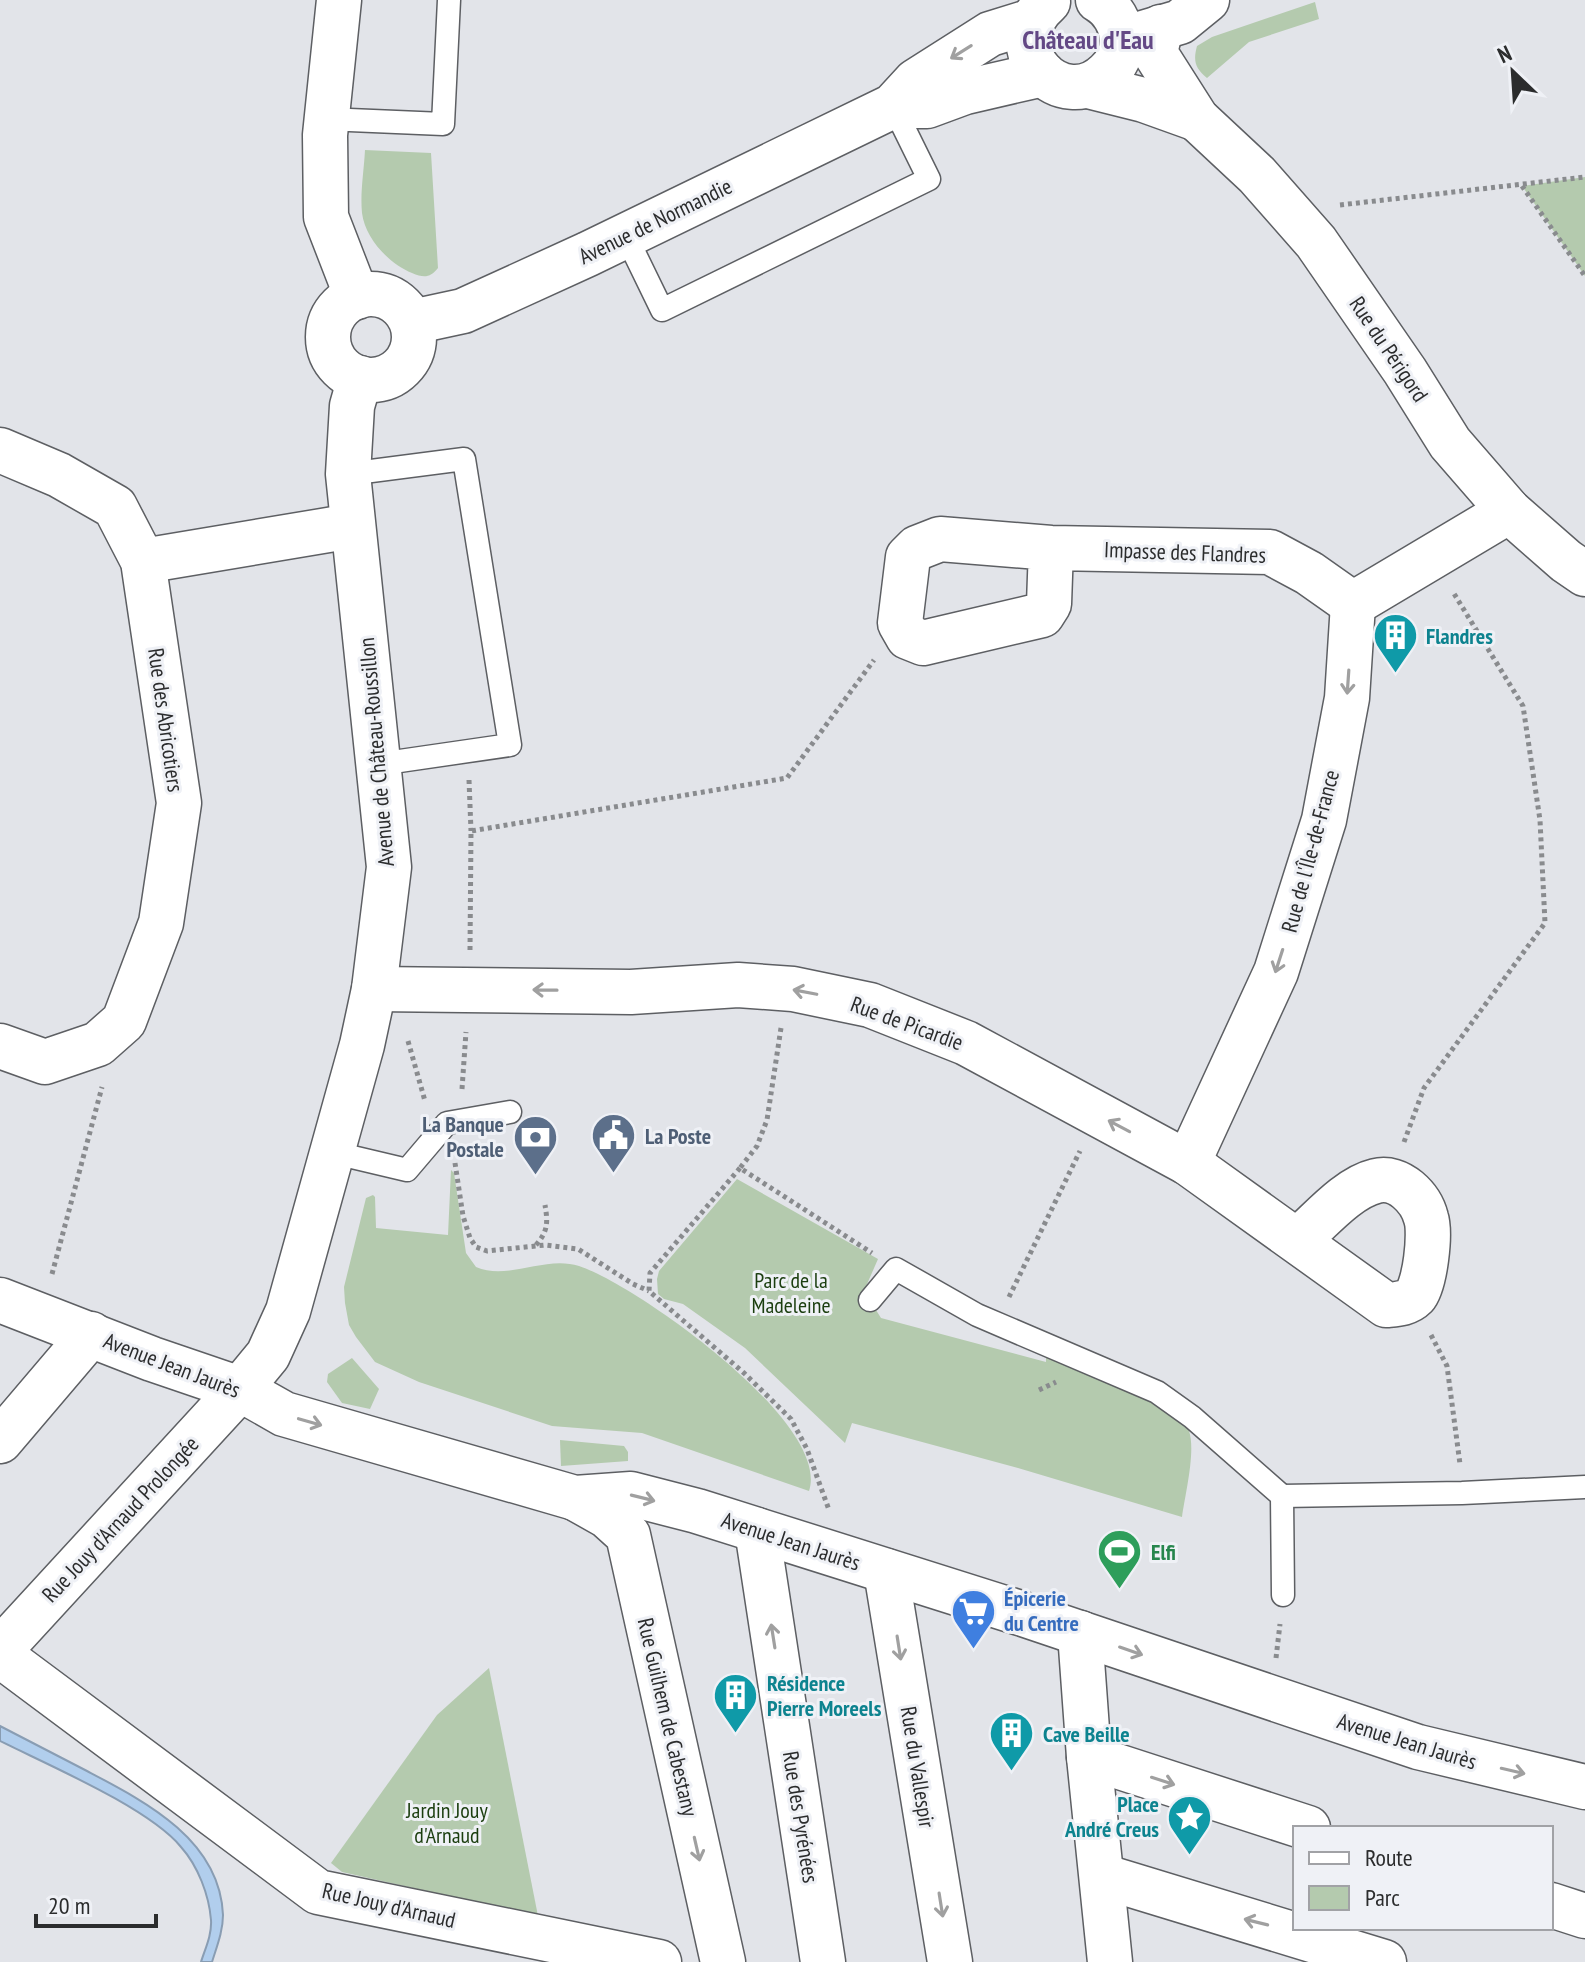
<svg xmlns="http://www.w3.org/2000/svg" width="1585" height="1962" font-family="'PT Sans Narrow',sans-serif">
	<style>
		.green { fill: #b4caae }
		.water { fill: #b1ceed; stroke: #899db3; stroke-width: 2 }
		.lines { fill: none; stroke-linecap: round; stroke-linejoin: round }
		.service-casing { stroke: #5d5f63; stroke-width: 25 }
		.minor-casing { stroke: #5d5f63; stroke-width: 47 }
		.tertiary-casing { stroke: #5d5f63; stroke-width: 47 }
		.path { stroke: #898b8e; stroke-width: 5; stroke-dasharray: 4 4; stroke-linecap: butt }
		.service { stroke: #fff; stroke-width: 22 }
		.minor { stroke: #fff; stroke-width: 44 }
		.tertiary { stroke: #fff; stroke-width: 44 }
		.oneway { stroke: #a0a0a0 }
		.labels { text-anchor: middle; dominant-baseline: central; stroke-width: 6; stroke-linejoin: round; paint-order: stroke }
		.street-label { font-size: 22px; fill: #2b2c2d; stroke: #eff1f6 }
		.culture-label { font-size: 22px; font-weight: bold; fill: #0d838f; stroke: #eff1f6; text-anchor: start }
		.service-label { font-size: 22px; font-weight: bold; fill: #4e5e75; stroke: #eff1f6; text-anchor: end }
		.park-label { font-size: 22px; fill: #1b3e0f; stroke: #eff1f6 }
		.leisure-label { font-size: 22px; font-weight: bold; fill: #27864d; stroke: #eff1f6; text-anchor: start }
		.shop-label { font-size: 22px; font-weight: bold; fill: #366cbe; stroke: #eff1f6; text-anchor: start }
		.quarter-label { font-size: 26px; font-weight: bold; fill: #634885; stroke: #eff1f6 }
	</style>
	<rect width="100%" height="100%" fill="#e2e4e9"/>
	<g class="green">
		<path d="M 1315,2 L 1319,19 L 1249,42 L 1207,78 C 1195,68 1193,61 1197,46 L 1212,37 Z"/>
		<path d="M 365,150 L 431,153 L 438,268 C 430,278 424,278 412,273 C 389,264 365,238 362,213 C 360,193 364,170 365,150 Z"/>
		<polygon points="1585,177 1585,276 1522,186"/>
		<path d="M 451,1170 L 454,1173 L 466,1253 L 476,1267 C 508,1281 545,1255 579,1266 C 635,1284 832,1423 809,1491 L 642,1433 L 552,1426 L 419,1382 L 375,1362 L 356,1337 L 349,1325 L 345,1303 L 344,1287 L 366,1198 L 373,1195 L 375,1197 L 376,1228 L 448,1235 Z"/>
		<path d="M 737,1179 L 878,1259 L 864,1291 L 881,1318 L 1046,1362 L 1046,1353 C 1081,1367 1175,1394 1189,1431 C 1196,1451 1185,1495 1182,1517 L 1018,1468 L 852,1423 L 845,1443 L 745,1348 L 683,1304 L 664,1299 L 658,1294 L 657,1279 L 659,1271 Z"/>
		<polygon points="352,1358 379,1389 370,1409 342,1403 327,1382 328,1374"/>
		<polygon points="560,1440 624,1446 628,1452 628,1461 561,1466"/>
		<polygon points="489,1668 538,1916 342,1872 331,1863 437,1715"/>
	</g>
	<path class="water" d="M 0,1726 C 29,1741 58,1756 87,1771 C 144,1801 220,1839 223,1915 C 223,1931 217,1946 212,1962 L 201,1962 C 205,1949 212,1935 211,1920 C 209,1895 198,1866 181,1847 C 149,1808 48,1765 0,1741 Z"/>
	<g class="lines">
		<defs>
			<g id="service">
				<polyline points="326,119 443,124 449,0"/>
				<polyline points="626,236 662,310 929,179 893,106"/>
				<polyline points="348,474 464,459 510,745 379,764"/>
				<polyline points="331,1152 407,1170 447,1123 510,1112"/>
				<polyline points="870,1300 896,1269 977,1315 1157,1392 1192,1417 1282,1496 1283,1595"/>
				<polyline points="1282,1496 1462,1493 1585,1487"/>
			</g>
			<g id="minor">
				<path d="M 1048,2 C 995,48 1062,117 1107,73 C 1116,65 1122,53 1122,41 C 1122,24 1112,8 1098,0"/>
				<polyline points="1161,27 1155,53 1197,119 1257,175 1316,242 1405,371 1450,443 1509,511 1566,561 1585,574"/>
				<polyline points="1136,35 1180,22 1207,0"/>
				<polyline points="1088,86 1144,100 1197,119"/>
				<polyline points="893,106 927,106 965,92 1043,74"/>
				<polyline points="412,322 463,311 588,254 893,106 916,81 990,34 1032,21"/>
				<polyline points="0,450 59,475 115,507 143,561 179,803 161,923 124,1021 98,1044 45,1062 0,1046"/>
				<polyline points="1051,548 1049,604 1042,615 923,643 908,637 900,623 908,557 917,548 940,539 1051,548 1270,552 1309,573 1353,604"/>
				<polyline points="143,561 352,526"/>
				<polyline points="1353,604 1509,511"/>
				<path d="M 374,989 L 631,992 L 738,985 L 793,989 L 870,1005 L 966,1043 L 1188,1163 L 1386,1305 C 1397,1304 1407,1304 1415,1296 C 1425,1285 1431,1233 1426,1218 C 1421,1198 1399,1175 1376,1181 C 1347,1188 1320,1221 1298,1240"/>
				<polyline points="1188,1163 1276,972 1324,820 1347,698 1353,604"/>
				<polyline points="0,1441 91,1334"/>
				<polyline points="575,1498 607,1516 628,1535 723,1962"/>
				<polyline points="757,1530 823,1962"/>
				<polyline points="886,1571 950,1962"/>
				<polyline points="1080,1633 1089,1757 1110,1962"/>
				<polyline points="0,1650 240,1389"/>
				<polyline points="0,1655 318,1892 659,1962"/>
				<polyline points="1089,1757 1308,1828"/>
				<polyline points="1102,1876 1384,1962"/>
				<polyline points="1551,1905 1585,1916"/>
			</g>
			<g id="tertiary">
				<polyline points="339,0 325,135 326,217 357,297"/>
				<circle cx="371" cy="337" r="43"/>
				<polyline points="0,1300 152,1359 240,1389 284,1414 575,1498 631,1494 697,1511 1020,1613 1418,1747 1585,1787"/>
				<polyline points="240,1389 268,1355 288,1311 362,1045 374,989 389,867 348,474 352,406 360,378"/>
			</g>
		</defs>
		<use href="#service" class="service-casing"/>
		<use href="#minor" class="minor-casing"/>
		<use href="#tertiary" class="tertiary-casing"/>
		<g class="path">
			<polyline points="1522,186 1585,276"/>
			<polyline points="1340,205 1585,177"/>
			<polyline points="469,780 471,831"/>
			<polyline points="470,950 471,831 787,778 874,660"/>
			<polyline points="781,1028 767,1120 757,1146 740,1168 872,1253"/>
			<polyline points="408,1041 425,1101"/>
			<polyline points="462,1089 466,1032"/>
			<polyline points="1404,1142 1424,1088 1545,923 1540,820 1523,706 1453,592"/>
			<polyline points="455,1163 463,1216 470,1238 476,1247 487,1251 545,1245 578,1249 633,1284 649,1291"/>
			<polyline points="740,1168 650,1273 649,1291 744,1373 791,1419 807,1449 829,1510"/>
			<path d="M 536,1245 C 548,1231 548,1223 545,1205"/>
			<polyline points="52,1274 102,1087"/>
			<polyline points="1009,1297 1080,1151"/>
			<polyline points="1431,1335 1447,1366 1460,1464"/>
			<polyline points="1039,1390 1056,1382"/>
			<polyline points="1276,1658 1280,1624"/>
		</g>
		<use href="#service" class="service"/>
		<use href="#minor" class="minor"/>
		<use href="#tertiary" class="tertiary"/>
	</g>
	<defs><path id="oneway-shaft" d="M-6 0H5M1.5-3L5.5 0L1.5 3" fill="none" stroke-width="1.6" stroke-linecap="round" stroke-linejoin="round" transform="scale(2)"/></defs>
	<g class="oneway">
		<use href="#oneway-shaft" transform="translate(961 52) rotate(148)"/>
		<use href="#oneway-shaft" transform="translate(1348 682) rotate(94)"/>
		<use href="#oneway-shaft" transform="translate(1279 961) rotate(108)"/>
		<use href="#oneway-shaft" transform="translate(545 990) rotate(-179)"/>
		<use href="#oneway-shaft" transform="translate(805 992) rotate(-169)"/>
		<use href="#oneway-shaft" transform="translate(1119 1126) rotate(-152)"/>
		<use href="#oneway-shaft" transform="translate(310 1422) rotate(16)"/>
		<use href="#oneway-shaft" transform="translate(643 1498) rotate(14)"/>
		<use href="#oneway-shaft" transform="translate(773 1636) rotate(-99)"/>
		<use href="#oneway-shaft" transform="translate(899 1648) rotate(81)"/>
		<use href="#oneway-shaft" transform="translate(1131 1651) rotate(19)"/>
		<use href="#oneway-shaft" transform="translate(1513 1771) rotate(13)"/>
		<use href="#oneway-shaft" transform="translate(1163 1781) rotate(18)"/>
		<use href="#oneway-shaft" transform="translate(697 1849) rotate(77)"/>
		<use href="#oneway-shaft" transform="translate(941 1905) rotate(81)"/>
		<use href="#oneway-shaft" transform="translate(1256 1922) rotate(-166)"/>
	</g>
	<defs>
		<symbol id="building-pin" viewBox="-11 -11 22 30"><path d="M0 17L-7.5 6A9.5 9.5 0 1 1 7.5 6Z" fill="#0f9aa8" stroke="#eff1f6"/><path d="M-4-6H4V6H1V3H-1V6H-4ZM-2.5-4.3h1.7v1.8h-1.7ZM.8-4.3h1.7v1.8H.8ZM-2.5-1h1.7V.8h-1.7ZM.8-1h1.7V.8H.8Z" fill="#fff"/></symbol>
		<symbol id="civic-pin" viewBox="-11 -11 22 30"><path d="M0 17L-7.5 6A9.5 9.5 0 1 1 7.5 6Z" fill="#5c6f8a" stroke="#eff1f6"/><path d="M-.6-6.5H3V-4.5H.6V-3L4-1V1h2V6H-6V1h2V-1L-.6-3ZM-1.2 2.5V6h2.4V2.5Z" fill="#fff"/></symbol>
		<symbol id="bank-pin" viewBox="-11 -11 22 30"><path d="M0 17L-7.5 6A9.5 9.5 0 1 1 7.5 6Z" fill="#5c6f8a" stroke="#eff1f6"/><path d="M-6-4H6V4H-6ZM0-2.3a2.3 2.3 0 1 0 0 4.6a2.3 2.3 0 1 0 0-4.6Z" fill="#fff"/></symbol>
		<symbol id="stadium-pin" viewBox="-11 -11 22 30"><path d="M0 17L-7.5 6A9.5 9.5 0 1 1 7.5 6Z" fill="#2e9e5b" stroke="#eff1f6"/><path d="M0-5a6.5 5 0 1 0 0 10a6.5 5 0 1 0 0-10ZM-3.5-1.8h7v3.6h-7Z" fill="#fff"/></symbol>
		<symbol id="supermarket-pin" viewBox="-11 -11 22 30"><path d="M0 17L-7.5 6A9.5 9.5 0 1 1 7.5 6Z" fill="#3f7fe0" stroke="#eff1f6"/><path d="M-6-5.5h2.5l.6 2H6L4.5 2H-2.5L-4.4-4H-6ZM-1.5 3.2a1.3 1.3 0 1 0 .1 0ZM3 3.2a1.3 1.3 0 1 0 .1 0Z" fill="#fff"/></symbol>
		<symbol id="sight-pin" viewBox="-11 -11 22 30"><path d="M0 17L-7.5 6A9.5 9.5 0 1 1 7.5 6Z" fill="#0f9aa8" stroke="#eff1f6"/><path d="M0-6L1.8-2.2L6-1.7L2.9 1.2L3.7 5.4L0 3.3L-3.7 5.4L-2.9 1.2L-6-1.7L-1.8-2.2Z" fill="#fff"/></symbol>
	</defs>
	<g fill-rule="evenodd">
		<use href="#building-pin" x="1370" y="610" width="51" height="69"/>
		<use href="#civic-pin" x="588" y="1110" width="51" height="69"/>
		<use href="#bank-pin" x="510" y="1112" width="51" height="69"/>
		<use href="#stadium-pin" x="1094" y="1526" width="51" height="69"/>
		<use href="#supermarket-pin" x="948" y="1586" width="51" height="69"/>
		<use href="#building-pin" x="710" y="1670" width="51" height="69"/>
		<use href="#building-pin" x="986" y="1708" width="51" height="69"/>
		<use href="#sight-pin" x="1164" y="1792" width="51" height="69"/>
	</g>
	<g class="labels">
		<g class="street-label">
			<text transform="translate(655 221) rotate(-26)">Avenue de Normandie</text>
			<text transform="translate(1389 349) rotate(56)">Rue du Périgord</text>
			<text transform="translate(1185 552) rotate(2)">Impasse des Flandres</text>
			<text transform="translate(166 720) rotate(82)">Rue des Abricotiers</text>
			<text transform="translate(376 752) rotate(-95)">Avenue de Château-Roussillon</text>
			<text transform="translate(1310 851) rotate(-75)">Rue de l'Île-de-France</text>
			<text transform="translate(907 1023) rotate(20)">Rue de Picardie</text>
			<text transform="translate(172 1365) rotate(21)">Avenue Jean Jaurès</text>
			<text transform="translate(120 1519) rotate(-47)">Rue Jouy d'Arnaud Prolongée</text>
			<text transform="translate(791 1541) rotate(18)">Avenue Jean Jaurès</text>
			<text transform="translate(668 1717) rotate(77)">Rue Guilhem de Cabestany</text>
			<text transform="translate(1407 1741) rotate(17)">Avenue Jean Jaurès</text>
			<text transform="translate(918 1767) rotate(81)">Rue du Vallespir</text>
			<text transform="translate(801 1817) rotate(81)">Rue des Pyrénées</text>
			<text transform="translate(389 1905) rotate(13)">Rue Jouy d'Arnaud</text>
		</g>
		<g class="culture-label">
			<text x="1426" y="636">Flandres</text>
			<text x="767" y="1683">Résidence<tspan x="767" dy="25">Pierre Moreels</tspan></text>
			<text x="1043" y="1734">Cave Beille</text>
			<text x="1159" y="1804" text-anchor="end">Place<tspan x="1159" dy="25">André Creus</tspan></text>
		</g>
		<g class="service-label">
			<text x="504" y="1124">La Banque<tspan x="504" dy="25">Postale</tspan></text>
			<text x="645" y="1136" text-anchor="start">La Poste</text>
		</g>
		<g class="park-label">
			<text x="791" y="1280">Parc de la<tspan x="791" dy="25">Madeleine</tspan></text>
			<text x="447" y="1810">Jardin Jouy<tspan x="447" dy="25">d'Arnaud</tspan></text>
		</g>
		<g class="leisure-label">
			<text x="1151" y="1552">Elfi</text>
		</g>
		<g class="shop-label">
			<text x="1004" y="1598">Épicerie<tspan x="1004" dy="25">du Centre</tspan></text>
		</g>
		<g class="quarter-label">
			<text x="1088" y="39">Château d'Eau</text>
		</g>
	</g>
	<rect x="1293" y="1826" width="260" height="104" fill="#eff1f6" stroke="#a1a2a6" stroke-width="2"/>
	<rect x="1309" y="1852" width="40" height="12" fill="#ffffff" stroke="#a1a2a6" stroke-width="2"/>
	<text x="1365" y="1866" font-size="24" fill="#2b2c2d">Route</text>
	<rect x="1309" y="1886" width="40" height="24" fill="#b4caae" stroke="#a1a2a6" stroke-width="2"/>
	<text x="1365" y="1906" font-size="24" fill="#2b2c2d">Parc</text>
	<g transform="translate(1513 72) rotate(335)" stroke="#eff1f6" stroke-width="6" paint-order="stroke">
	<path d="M0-6L14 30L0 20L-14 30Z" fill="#2b2c2d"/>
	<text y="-12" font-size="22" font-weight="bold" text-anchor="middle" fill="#2b2c2d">N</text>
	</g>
	<path d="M36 1914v12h120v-12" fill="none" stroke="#2b2c2d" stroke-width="4"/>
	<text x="48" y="1914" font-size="24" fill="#2b2c2d" stroke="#eff1f6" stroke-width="6" paint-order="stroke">20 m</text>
</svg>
